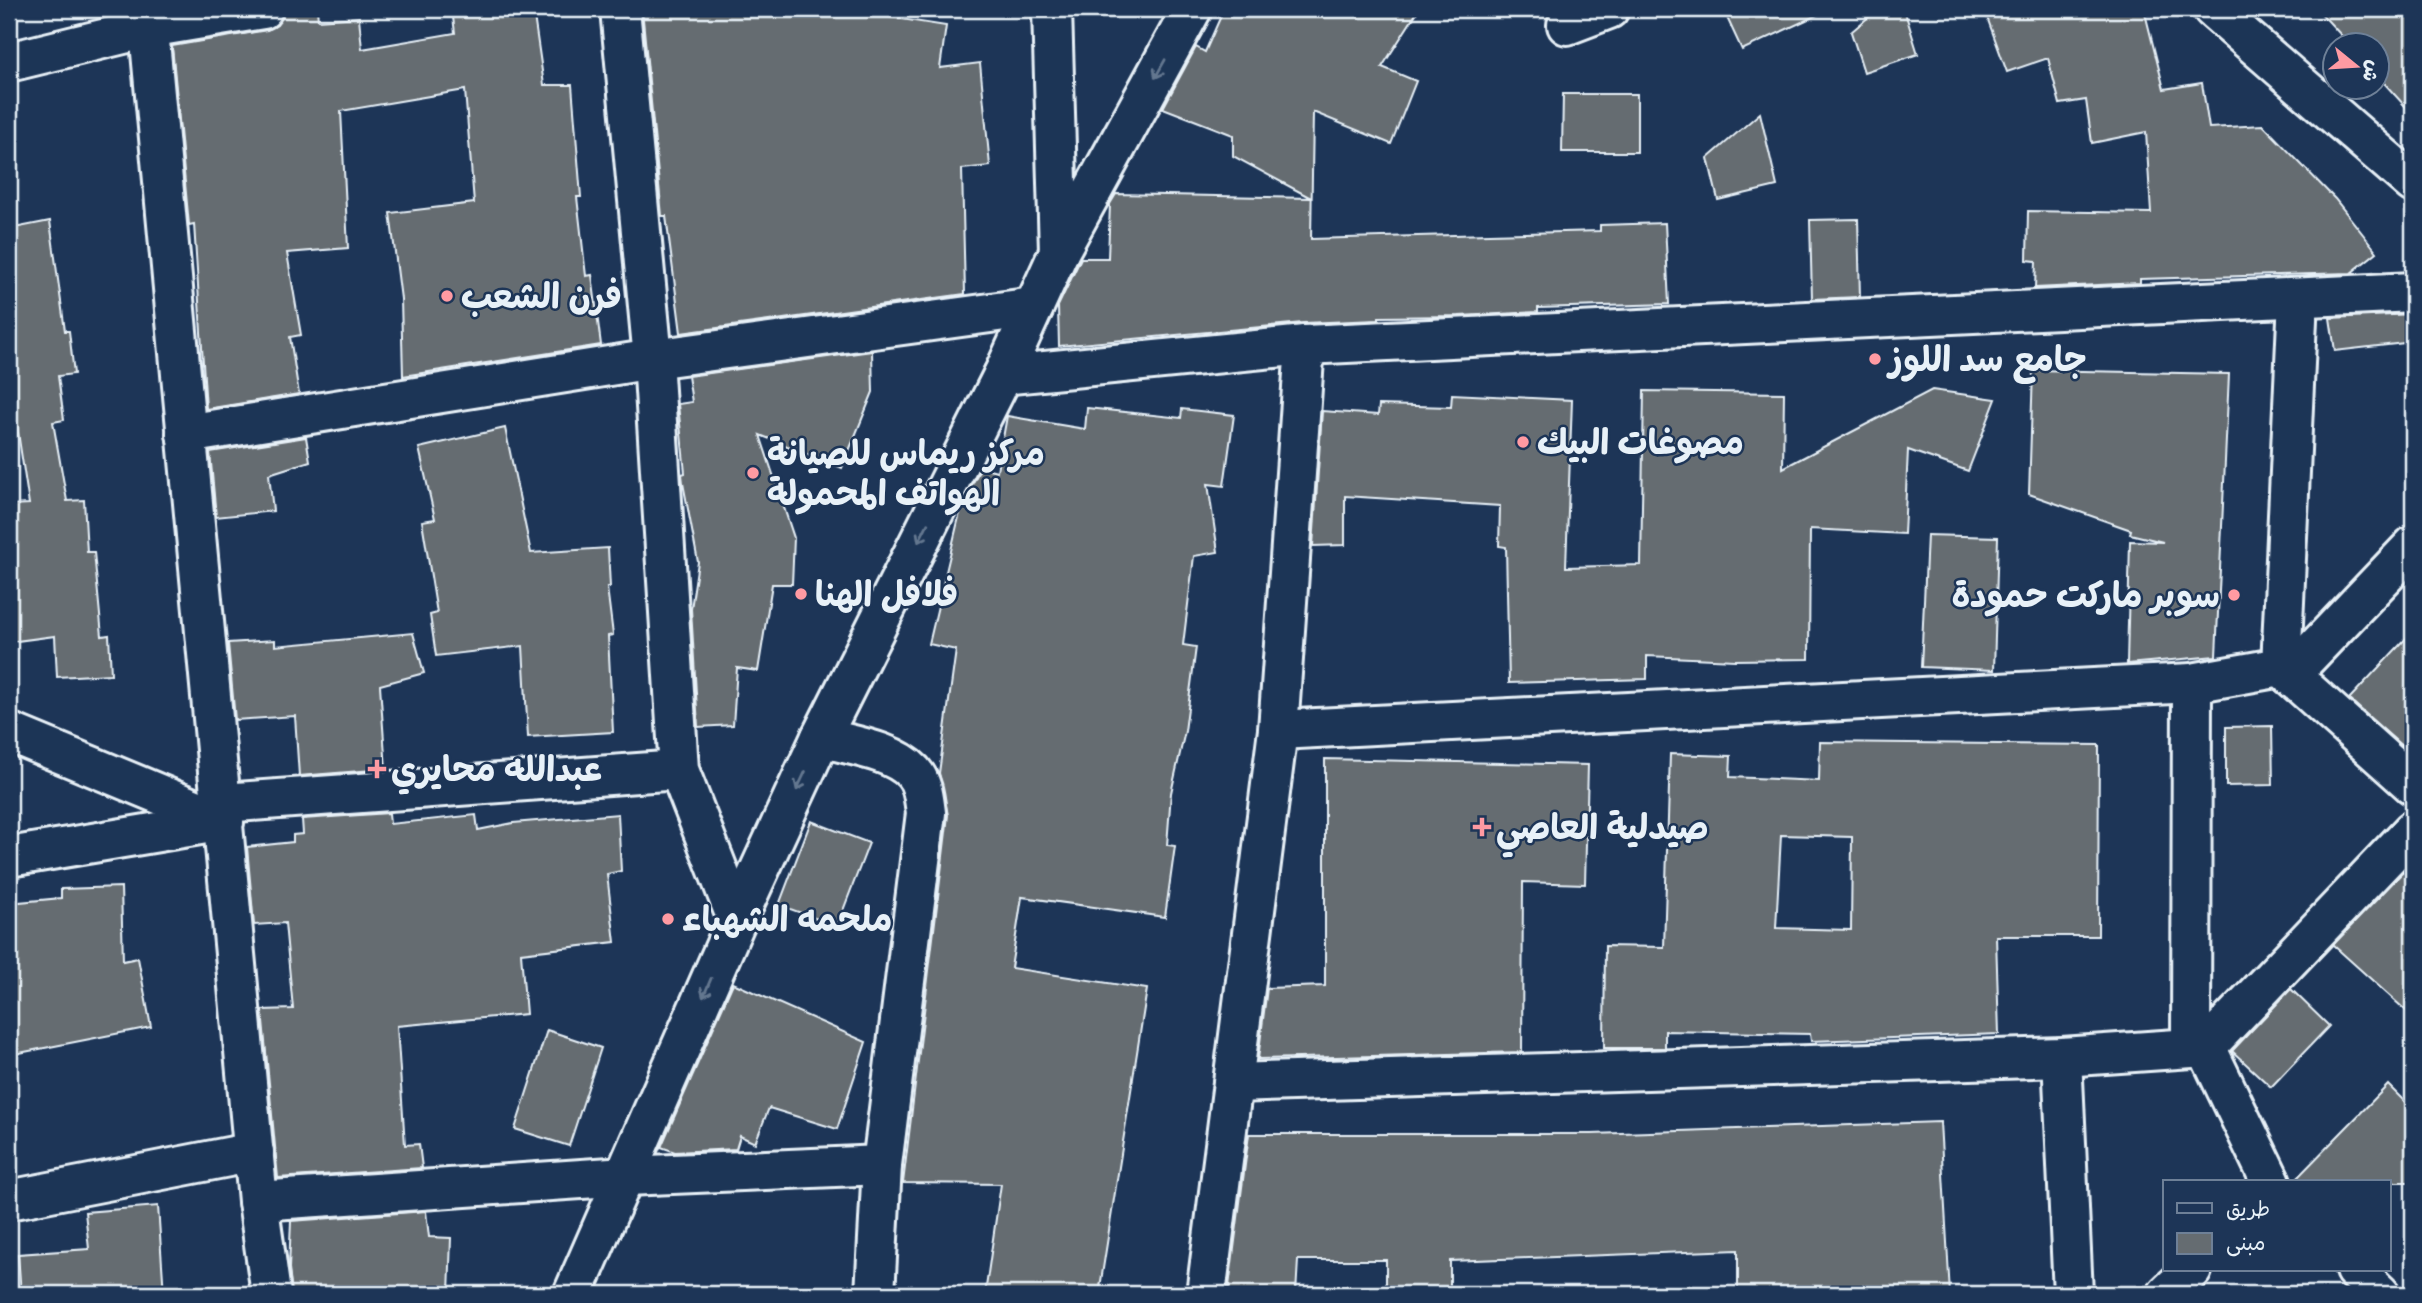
<svg xmlns="http://www.w3.org/2000/svg" width="2422" height="1303" font-family="Caveat,'Playpen Sans Arabic',sans-serif">
	<style>
		.building { fill: #656c71; stroke: #e8f1f8; stroke-width: 2; fill-rule: evenodd }
		.lines { fill: none; stroke-linecap: round; stroke-linejoin: round }
		.street-casing { stroke: #e8f1f8; stroke-width: 44 }
		.secondary-casing { stroke: #e8f1f8; stroke-width: 44 }
		.street { stroke: #1d3557; stroke-width: 38 }
		.secondary { stroke: #1d3557; stroke-width: 38 }
		.oneway { stroke: #64778f }
		.poi-dot { fill: #ff9aa2; stroke: #1d3557; stroke-width: 2.5 }
		.labels { text-anchor: middle; dominant-baseline: central; stroke-width: 5; stroke-linejoin: round; paint-order: stroke }
		.poi-label { font-size: 35px; font-weight: bold; fill: #e8f1f8; stroke: #1d3557; text-anchor: start }
	</style>
	<rect width="100%" height="100%" fill="#1d3557"/>
	<filter id="ink" filterUnits="userSpaceOnUse"><feTurbulence type="fractalNoise" baseFrequency=".0143" numOctaves="2"/><feDisplacementMap in="SourceGraphic" scale="14" xChannelSelector="R" yChannelSelector="G"/><feConvolveMatrix kernelMatrix="1 2 1 2 8 2 1 2 1" color-interpolation-filters="sRGB"/></filter>
	<g filter="url(#ink)">
		<g class="building">
			<polygon points="284,9 317,9 318,20 359,17 362,49 455,33 452,9 533,9 544,85 572,85 581,197 577,197 586,276 592,275 601,345 403,376 401,299 390,213 474,203 465,90 341,111 348,248 287,253 301,335 290,337 299,394 206,409 194,224 189,225 172,46 267,30 277,25"/>
			<polygon points="642,9 881,9 882,16 946,26 940,68 980,63 990,166 962,169 965,294 681,333 666,216 662,216"/>
			<polygon points="1224,9 1419,9 1382,67 1416,81 1391,144 1313,112 1311,239 1600,231 1600,225 1665,223 1669,304 1538,308 1538,312 1459,316 1379,317 1379,320 1303,323 1059,346 1058,306 1081,258 1108,258 1110,204 1116,194 1311,198 1233,156 1233,135 1163,108 1196,47 1205,52"/>
			<polygon points="1723,9 1830,9 1742,50"/>
			<polygon points="1878,9 1904,9 1918,54 1864,72 1851,32"/>
			<polygon points="1984,9 2144,9 2164,89 2202,83 2209,128 2263,125 2335,199 2377,252 2351,273 2140,279 2140,283 2035,288 2036,261 2027,260 2028,211 2151,213 2146,132 2092,143 2086,100 2060,104 2048,58 2007,72"/>
			<polygon points="2317,9 2413,9 2413,115 2376,74 2376,46 2351,46"/>
			<polygon points="1563,94 1637,94 1637,152 1562,152"/>
			<polygon points="1760,113 1777,186 1718,200 1708,158"/>
			<polygon points="1858,219 1860,297 1812,299 1810,220"/>
			<polygon points="50,221 65,331 69,331 74,374 58,376 64,420 53,422 67,501 84,500 87,552 94,552 102,636 109,635 111,674 57,677 55,636 9,642 9,560 12,560 10,505 29,504 17,426 12,427 9,400 9,229"/>
			<polygon points="2413,314 2413,342 2335,351 2330,318"/>
			<polygon points="872,351 873,392 842,468 760,435 794,538 792,584 772,584 758,671 737,668 733,725 698,727 691,609 698,562 683,483 682,474 685,473 678,404 692,402 688,376"/>
			<polygon points="2033,370 2229,374 2216,656 2127,664 2130,541 2163,542 2130,534 2131,530 2029,494"/>
			<polygon points="1932,390 1996,399 1968,471 1908,450 1904,534 1810,529 1809,659 1735,660 1647,656 1647,679 1509,683 1506,547 1499,546 1500,506 1345,496 1345,545 1313,546 1322,411 1378,415 1379,405 1451,407 1452,394 1572,400 1566,567 1641,565 1644,391 1784,393 1783,468"/>
			<polygon points="1087,408 1181,418 1182,409 1234,415 1224,486 1208,484 1218,552 1194,556 1183,645 1196,647 1185,731 1171,793 1167,845 1175,846 1165,917 1022,897 1011,968 1147,989 1099,1294 985,1294 1001,1184 903,1183 948,815 939,773 956,650 929,644 962,504 981,467 997,471 1007,416 1085,429"/>
			<polygon points="505,428 531,553 608,548 610,587 607,587 613,635 608,636 613,732 528,737 523,646 436,656 430,615 437,613 422,521 435,519 419,448"/>
			<polygon points="306,437 310,461 269,474 273,511 216,517 210,452"/>
			<polygon points="1927,535 1998,537 1994,670 1921,667"/>
			<polygon points="2413,631 2413,756 2349,699"/>
			<polygon points="413,633 424,673 380,685 386,769 299,776 295,716 235,720 228,643 275,640 275,646"/>
			<polygon points="2272,726 2273,785 2226,786 2226,727"/>
			<path d="M 1820,742 L 2099,745 L 2098,936 L 1996,936 L 1999,1034 L 1811,1041 L 1810,1034 L 1665,1031 L 1665,1048 L 1604,1048 L 1605,946 L 1664,947 L 1670,754 L 1731,756 L 1730,777 L 1819,781 ZM 1781,835 L 1852,837 L 1851,930 L 1776,928 Z"/>
			<polygon points="1325,759 1588,765 1585,884 1523,882 1522,1052 1258,1059 1267,988 1325,986"/>
			<polygon points="389,813 390,824 476,815 478,830 513,823 618,814 621,871 607,874 615,942 521,953 526,1014 397,1026 405,1145 419,1144 422,1168 278,1178 262,1010 293,1009 285,923 254,925 247,847 293,842 293,835 303,834 302,819"/>
			<polygon points="811,821 869,843 837,926 779,905"/>
			<polygon points="2403,872 2413,881 2413,1017 2333,945"/>
			<polygon points="121,887 123,961 138,958 151,1027 9,1055 9,903 61,898 61,889"/>
			<polygon points="733,983 866,1042 837,1129 769,1108 755,1143 740,1136 736,1149 675,1152 661,1147"/>
			<polygon points="2291,989 2329,1026 2271,1087 2232,1051"/>
			<polygon points="547,1030 601,1048 569,1146 515,1129"/>
			<polygon points="2388,1085 2413,1110 2413,1182 2293,1182"/>
			<polygon points="1940,1122 1950,1294 1738,1294 1738,1250 1450,1261 1450,1294 1386,1294 1386,1260 1298,1260 1296,1294 1228,1294 1249,1134 1592,1134"/>
			<polygon points="158,1206 164,1294 21,1294 18,1254 89,1249 85,1212"/>
			<polygon points="426,1211 429,1237 451,1238 449,1294 292,1294 289,1268 291,1221"/>
		</g>
		<g class="lines">
			<defs>
				<g id="street">
					<polyline points="620,9 653,359 679,770 737,919"/>
					<polyline points="1052,9 1059,252"/>
					<polyline points="2213,9 2413,183"/>
					<polyline points="1567,25 1609,9"/>
					<polyline points="9,62 148,28 263,9"/>
					<polyline points="1003,375 1305,345 2413,292"/>
					<polyline points="186,434 653,359 1034,307"/>
					<polyline points="2281,667 2298,298"/>
					<polyline points="2290,675 2413,546"/>
					<polyline points="1278,730 2192,683 2281,667 2413,785"/>
					<polyline points="9,732 224,821"/>
					<path d="M 821,737 C 848,745 892,750 913,772 C 923,783 924,798 926,813 L 882,1165 L 875,1294"/>
					<polyline points="223,803 679,770"/>
					<polyline points="9,857 224,821"/>
					<polyline points="2206,1047 2413,830"/>
					<polyline points="2191,1048 2192,683"/>
					<polyline points="2062,1057 2073,1294"/>
					<polyline points="1233,1083 2062,1057 2206,1047 2271,1182"/>
					<polyline points="9,1200 254,1152"/>
					<polyline points="258,1201 626,1176 882,1165"/>
					<polyline points="2355,1270 2380,1294"/>
					<polyline points="2167,1294 2192,1270"/>
				</g>
				<g id="secondary">
					<polyline points="147,9 258,1201 271,1294"/>
					<polyline points="573,1294 737,919 821,737 1003,375 1059,252 1192,9"/>
					<polyline points="1206,1294 1278,730 1305,345"/>
				</g>
			</defs>
			<use href="#street" class="street-casing"/>
			<use href="#secondary" class="secondary-casing"/>
			<use href="#street" class="street"/>
			<use href="#secondary" class="secondary"/>
		</g>
		<defs><path id="oneway-shaft" d="M-6 0H5M1.5-3L5.5 0L1.5 3" fill="none" stroke-width="1.6" stroke-linecap="round" stroke-linejoin="round" transform="scale(1.75)"/></defs>
		<g class="oneway">
			<use href="#oneway-shaft" transform="translate(1160 69) rotate(119)"/>
			<use href="#oneway-shaft" transform="translate(923 533) rotate(117)"/>
			<use href="#oneway-shaft" transform="translate(801 781) rotate(115)"/>
			<use href="#oneway-shaft" transform="translate(707 988) rotate(113)"/>
		</g>
	</g>
	<g class="poi-dot">
		<circle cx="447" cy="296" r="7"/>
		<circle cx="1875" cy="359" r="7"/>
		<circle cx="1523" cy="442" r="7"/>
		<circle cx="753" cy="473" r="7"/>
		<circle cx="801" cy="594" r="7"/>
		<circle cx="2234" cy="595" r="7"/>
		<path d="M373.5 758.5h7v7h7v7h-7v7h-7v-7h-7v-7h7z"/>
		<path d="M1478.5 816.5h7v7h7v7h-7v7h-7v-7h-7v-7h7z"/>
		<circle cx="668" cy="919" r="7"/>
	</g>
	<g class="labels">
		<g class="poi-label">
			<text x="461" y="296">فرن الشعب</text>
			<text x="1889" y="359">جامع سد اللوز</text>
			<text x="1537" y="442">مصوغات البيك</text>
			<text x="767" y="453">مركز ريماس للصيانة<tspan x="767" dy="40">الهواتف المحمولة</tspan></text>
			<text x="815" y="594">فلافل الهنا</text>
			<text x="2220" y="595" text-anchor="end">سوبر ماركت حمودة</text>
			<text x="391" y="769">عبدالله محايري</text>
			<text x="1496" y="827">صيدلية العاصي</text>
			<text x="682" y="919">ملحمه الشهباء</text>
		</g>
	</g>
	<rect width="2422" height="1303" fill="none" stroke="#1d3557" stroke-width="35"/>
	<rect x="18" y="18" width="2387" height="1268" fill="none" stroke="#e8f1f8" stroke-width="2.5" filter="url(#ink)"/>
	<rect x="2163" y="1180" width="228" height="91" fill="#1d3557" stroke="#6e8097" stroke-width="2"/>
	<rect x="2177" y="1203" width="35" height="10" fill="#1d3557" stroke="#6e8097" stroke-width="2"/>
	<text x="2226" y="1216" font-size="21" fill="#e8f1f8">طريق</text>
	<rect x="2177" y="1233" width="35" height="21" fill="#656c71" stroke="#6e8097" stroke-width="2"/>
	<text x="2226" y="1250" font-size="21" fill="#e8f1f8">مبنى</text>
	<g transform="translate(2356 66) rotate(108)"><circle r="33" fill="#1d3557" stroke="#6e8097" stroke-width="2"/>
	<path d="M0-5L12 26L0 18L-12 26Z" fill="#ff9aa2"/>
	<text y="-10" font-size="19" font-weight="bold" text-anchor="middle" fill="#e8f1f8">ش</text>
	</g>
</svg>
